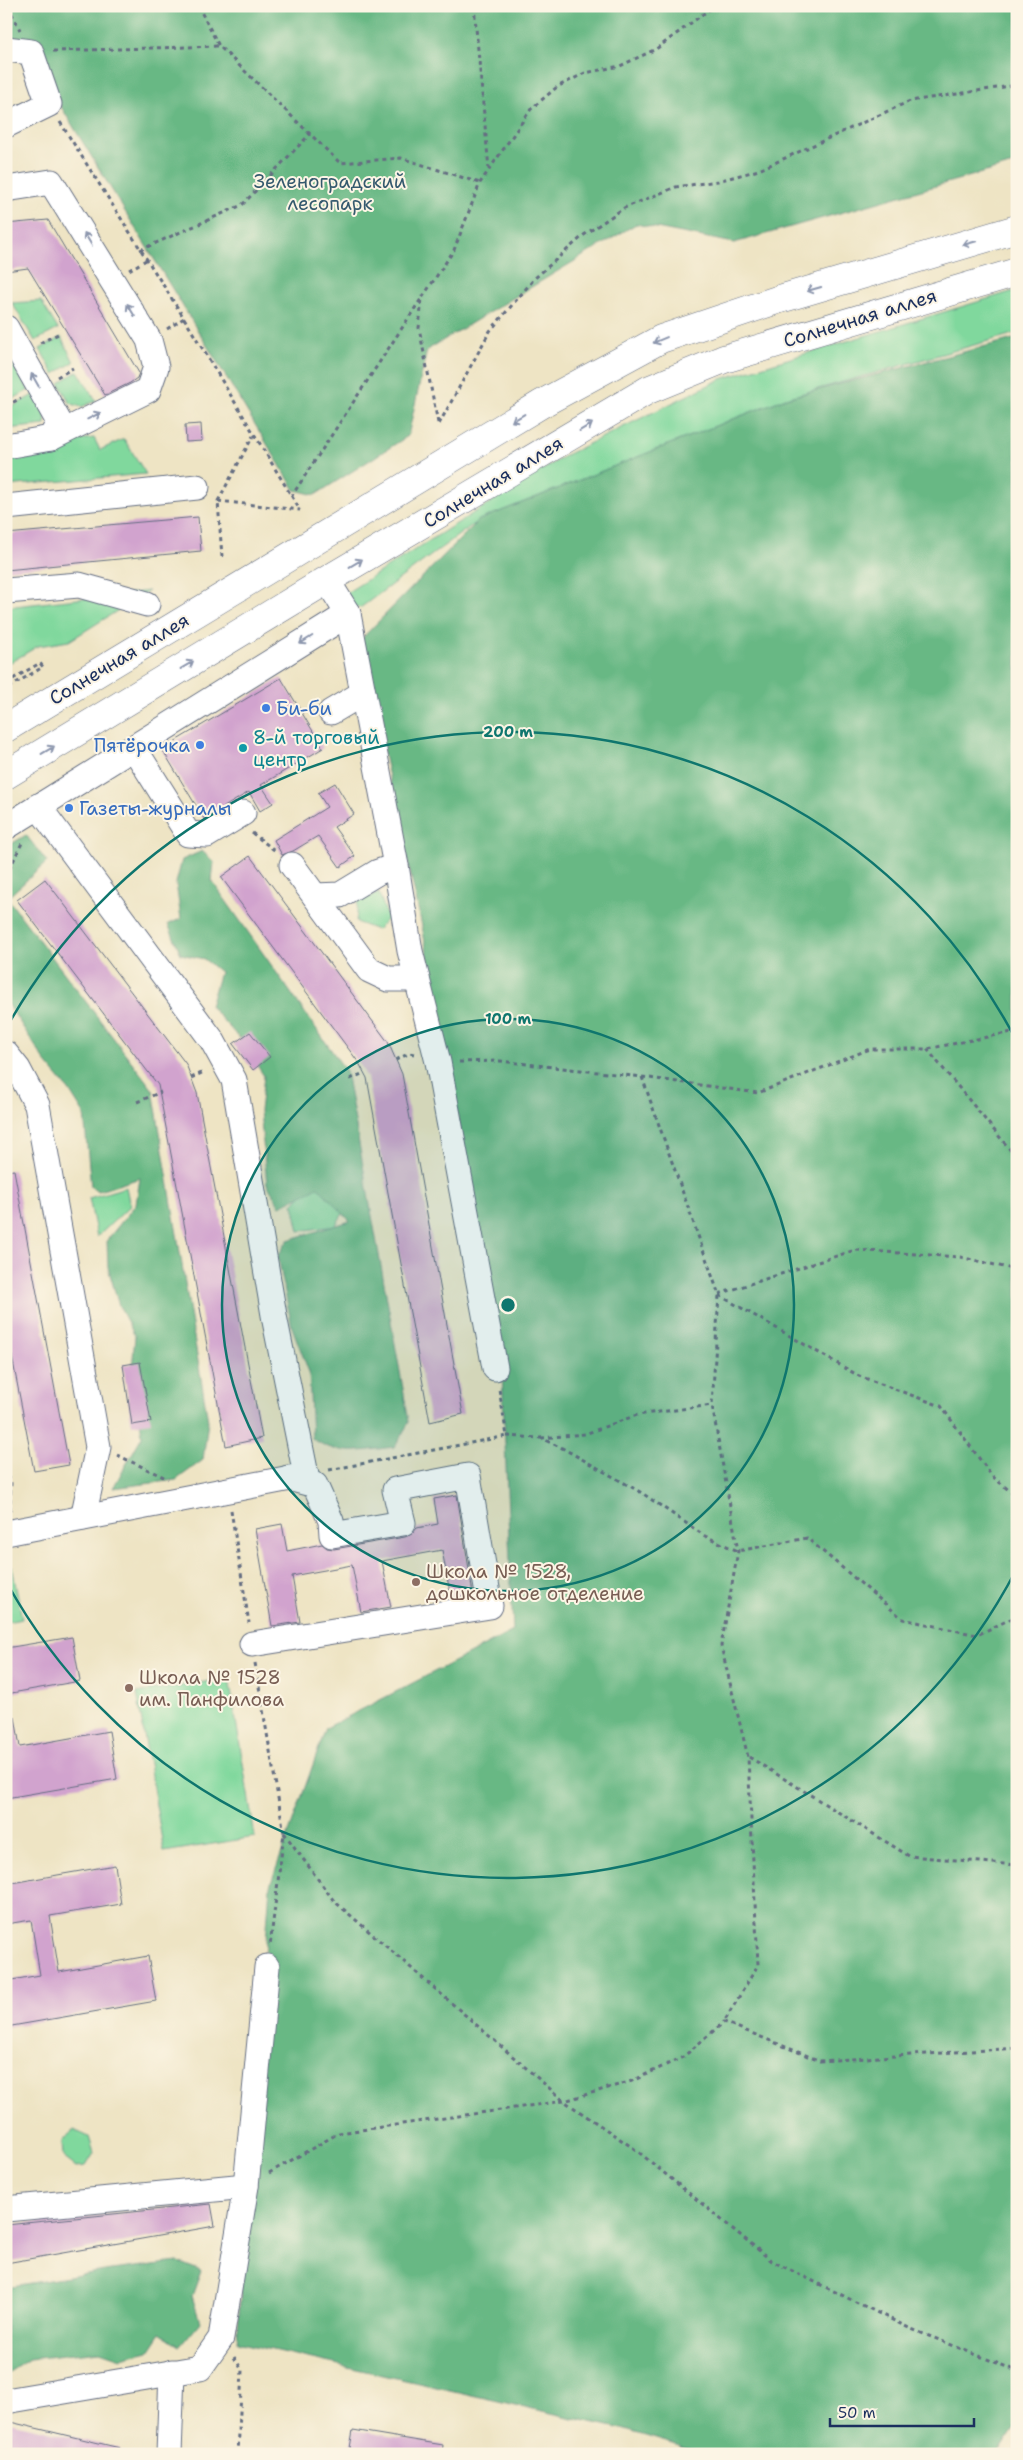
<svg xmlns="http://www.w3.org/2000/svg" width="1023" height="2460" font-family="'Shantell Sans',sans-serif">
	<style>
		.green { fill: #80d89d; stroke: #4e847e }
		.forest { fill: #68b884; stroke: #427471 }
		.building { fill: #d1a3ce }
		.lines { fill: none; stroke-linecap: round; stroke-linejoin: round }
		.minor-casing { stroke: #656e82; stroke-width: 27 }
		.major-casing { stroke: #656e82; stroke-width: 29 }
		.path { stroke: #656e82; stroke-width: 3; stroke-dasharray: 4 4; stroke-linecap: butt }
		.minor { stroke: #fff; stroke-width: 25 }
		.major { stroke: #fff; stroke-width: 28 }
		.oneway { stroke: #8d97ae }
		.ring { fill: none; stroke: #0f766e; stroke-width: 2.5 }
		.shop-dot { fill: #3f7fe0; stroke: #fcf5e5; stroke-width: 2 }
		.culture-dot { fill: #0f9aa8; stroke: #fcf5e5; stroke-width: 2 }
		.education-dot { fill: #8d6e63; stroke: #fcf5e5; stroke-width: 2 }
		.labels { text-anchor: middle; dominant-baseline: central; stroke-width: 4; stroke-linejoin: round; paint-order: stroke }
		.park-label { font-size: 19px; fill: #34596e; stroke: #fcf5e5 }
		.street-label { font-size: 19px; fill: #1b2f5e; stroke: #fcf5e5 }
		.shop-label { font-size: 19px; fill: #366cbe; stroke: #fcf5e5; text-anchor: start }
		.culture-label { font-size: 19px; fill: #0d838f; stroke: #fcf5e5; text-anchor: start }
		.education-label { font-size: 19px; fill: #785e54; stroke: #fcf5e5; text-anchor: start }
		.centre { fill: #0f766e; stroke: #fcf5e5; stroke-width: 2.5 }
		.ring-label { font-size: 15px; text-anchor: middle; font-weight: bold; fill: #0f766e; stroke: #fcf5e5; stroke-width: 4; stroke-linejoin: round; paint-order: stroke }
	</style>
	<rect width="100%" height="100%" fill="#fcf5e5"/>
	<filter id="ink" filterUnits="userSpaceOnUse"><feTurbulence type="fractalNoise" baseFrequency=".02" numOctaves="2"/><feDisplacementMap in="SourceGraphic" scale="10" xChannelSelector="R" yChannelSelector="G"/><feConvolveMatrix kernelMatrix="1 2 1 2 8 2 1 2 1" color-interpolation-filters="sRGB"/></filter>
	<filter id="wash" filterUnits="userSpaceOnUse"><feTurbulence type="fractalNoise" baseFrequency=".0096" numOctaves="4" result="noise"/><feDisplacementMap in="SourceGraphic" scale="20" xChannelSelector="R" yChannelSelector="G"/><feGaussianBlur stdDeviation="1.12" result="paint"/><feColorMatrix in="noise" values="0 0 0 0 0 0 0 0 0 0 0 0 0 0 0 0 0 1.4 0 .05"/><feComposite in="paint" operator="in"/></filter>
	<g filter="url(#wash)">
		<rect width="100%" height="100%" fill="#eee4c4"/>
		<g class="green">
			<polygon points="1017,290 1017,333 786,398 479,520 360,608 341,604 346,593 566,455 721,379"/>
			<polygon points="41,301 58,329 35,341 12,303"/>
			<polygon points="61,337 74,362 54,374 40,349"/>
			<polygon points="13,364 29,390 6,403 6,368"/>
			<polygon points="78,371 96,401 81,407 70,403 59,383"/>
			<polygon points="35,394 46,415 45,425 6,429 6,410"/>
			<polygon points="94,438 100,450 124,439 146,474 6,486 6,458 52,451 78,440"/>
			<polygon points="149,591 69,641 38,646 6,665 6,607"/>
			<polygon points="379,893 388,918 377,930 356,922 358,901"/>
			<polygon points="313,1182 346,1209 335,1226 299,1231 293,1204"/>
			<polygon points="126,1187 130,1206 97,1237 89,1198"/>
			<polygon points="12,1566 22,1619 6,1622 6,1567"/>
			<polygon points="229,1678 255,1837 164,1852 137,1693"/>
			<polygon points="74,2130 89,2137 94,2153 86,2166 76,2167 63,2157 62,2141"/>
		</g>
		<g class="forest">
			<polygon points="6,6 1017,6 1017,163 734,243 636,224 427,350 408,436 315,495 295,490 32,59 6,46"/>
			<polygon points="1017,338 1017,2424 997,2454 707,2454 622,2429 237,2342 270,1886 326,1728 513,1631 501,1349 422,926 359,641 479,520 786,398"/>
			<polygon points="26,835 47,862 7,898 153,1090 208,1421 203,1460 176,1480 113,1488 142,1436 139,1412 130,1392 135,1336 119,1306 108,1267 107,1240 136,1204 140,1178 99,1191 91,1187 84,1114 69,1090 47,1064 6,1001 6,847"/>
			<path d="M 202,851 L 214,862 L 212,881 L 346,1071 L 409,1422 L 395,1447 C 363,1450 339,1458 312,1438 L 309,1372 L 292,1327 L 278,1256 L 288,1240 L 350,1221 L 318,1187 L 280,1206 L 267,1184 L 260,1111 L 264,1076 L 240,1039 L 210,1006 L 220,972 L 204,959 L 181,954 L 168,924 L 181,919 L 176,883 L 182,860 Z"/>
			<polygon points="178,2262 201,2271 192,2296 200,2322 180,2346 161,2333 149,2351 121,2358 100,2351 29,2359 6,2374 6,2287 111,2270"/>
		</g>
		<g id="blocks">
			<g class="building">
				<polygon points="48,220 139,373 137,378 130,383 105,395 28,268 6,271 6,224"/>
				<polygon points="201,424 202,441 186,442 185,425"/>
				<polygon points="198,517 201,551 6,570 6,534"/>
				<polygon points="281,678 323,748 261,785 273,803 260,811 249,792 204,819 162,749"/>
				<polygon points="335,783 354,814 334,827 355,856 340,867 318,836 293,851 282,855 274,840 327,807 318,793"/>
				<polygon points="250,856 388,1042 402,1074 463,1414 430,1422 367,1078 359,1063 221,877"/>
				<polygon points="45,879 186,1064 197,1093 262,1438 226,1446 158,1085 17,900"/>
				<polygon points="250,1032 270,1057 253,1070 233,1044"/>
				<polygon points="14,1170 69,1465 34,1471 6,1325 6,1171"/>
				<polygon points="140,1362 151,1422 132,1425 123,1365"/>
				<polygon points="457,1495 473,1594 451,1598 442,1550 382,1561 391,1607 361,1612 352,1565 292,1576 300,1622 272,1626 255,1529 282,1524 287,1551 322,1544 327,1548 334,1549 405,1537 412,1534 417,1528 438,1524 434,1499"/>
				<polygon points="72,1637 80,1681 6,1694 6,1648"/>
				<polygon points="15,1717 20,1747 109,1731 117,1779 6,1798 6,1718"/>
				<polygon points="115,1865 121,1904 50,1916 59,1972 148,1956 156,2001 6,2027 6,1981 40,1975 31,1920 6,1924 6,1884"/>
				<polygon points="211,2204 215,2226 6,2263 6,2225"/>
				<polygon points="6,2421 120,2448 119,2454 6,2454"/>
				<polygon points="353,2430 443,2445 442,2454 349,2454"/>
			</g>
		</g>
	</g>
	<g filter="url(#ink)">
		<use href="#blocks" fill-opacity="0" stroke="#656e82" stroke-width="1"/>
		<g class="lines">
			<defs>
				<g id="minor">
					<polyline points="6,49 31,52 49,104 6,125"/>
					<polyline points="6,189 51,182 149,340 156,367 148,390 51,438 6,446"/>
					<polyline points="6,328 59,422 51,438"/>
					<polyline points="6,507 197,487"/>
					<polyline points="327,580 348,614 396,866 410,951 438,1062 495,1368"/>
					<polyline points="6,591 79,585 147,604"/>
					<polyline points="331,712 363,693"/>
					<polyline points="134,748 188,834 207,835 243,813"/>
					<polyline points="6,827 348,614"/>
					<polyline points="292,865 369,970 388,979 417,979"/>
					<polyline points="315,896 340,895 378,872 396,866"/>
					<polyline points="6,1054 18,1069 37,1105 98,1447 83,1518"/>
					<polyline points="6,1533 306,1475 275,1321 234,1080 212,1040 38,806"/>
					<polyline points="252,1644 490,1606 468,1476 395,1490 403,1523 332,1535 331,1521 315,1485 288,1478"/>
					<polyline points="6,2209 246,2186"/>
					<polyline points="6,2401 200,2368 221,2338 246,2186 267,1967"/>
					<polyline points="169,2454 172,2372"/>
				</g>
				<g id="major">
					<polyline points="6,728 543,403 661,339 780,299 1017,229"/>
					<polyline points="6,775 327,580 648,390 724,359 1017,272"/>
				</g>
			</defs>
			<use href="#minor" class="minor-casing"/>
			<use href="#major" class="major-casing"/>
			<g class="path">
				<polyline points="8,6 20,30"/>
				<polyline points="198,6 219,46 340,163 401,158 480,183"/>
				<polyline points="474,6 489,169"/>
				<polyline points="53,51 219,46"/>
				<polyline points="60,122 184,318 300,510"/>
				<polyline points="140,250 242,205 310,134"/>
				<polyline points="129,270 146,260"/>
				<polyline points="167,329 184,318"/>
				<polyline points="40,343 58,334"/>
				<polyline points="57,377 73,368"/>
				<polyline points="6,406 21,398"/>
				<polyline points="438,423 419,328 422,298 454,250 480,183 531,109 557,87 585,73 620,66 656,49 714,6"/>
				<polyline points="439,424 490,331 535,278 584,235 624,208 676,187 718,181 759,170 910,101 1017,85"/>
				<polyline points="291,497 421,299"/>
				<polyline points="218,501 300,510"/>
				<polyline points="222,557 218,501 253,436"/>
				<polyline points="6,666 11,668"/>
				<polyline points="6,683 40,663 43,667 6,689"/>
				<polyline points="252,833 277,852"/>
				<polyline points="6,876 22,843"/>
				<polyline points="927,1049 1017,1158"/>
				<polyline points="396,1060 410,1053 414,1054"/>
				<polyline points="459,1062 500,1061 642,1077 758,1093 870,1049 927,1049 1017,1031"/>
				<polyline points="642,1077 719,1295 712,1405 738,1551 721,1646 748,1757 758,1965 724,2022"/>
				<polyline points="191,1078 204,1072"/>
				<polyline points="350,1079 364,1073"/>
				<polyline points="137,1102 161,1092"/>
				<polyline points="719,1294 855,1250 960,1257 1017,1270"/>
				<polyline points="719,1295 859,1376 941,1406 992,1476 1017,1497"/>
				<polyline points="507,1436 541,1438 564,1449 642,1493 705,1536 738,1551 807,1538 903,1619 977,1635 1017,1616"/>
				<polyline points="541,1438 585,1434 637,1415 712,1405"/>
				<polyline points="117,1455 168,1479"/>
				<polyline points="329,1470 507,1436 499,1389"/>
				<polyline points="6,1477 11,1480 10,1511"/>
				<polyline points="231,1510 249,1623"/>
				<polyline points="255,1663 284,1833 270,1946"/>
				<polyline points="749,1757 909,1856 1017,1865"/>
				<polyline points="284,1833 334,1901 564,2101 636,2150 772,2261 909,2328 1017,2371"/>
				<polyline points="269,2173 339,2133 564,2101 632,2081 683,2057 724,2022 820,2061 1017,2048"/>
				<polyline points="234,2357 242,2370 238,2454"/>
			</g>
			<use href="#minor" class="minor"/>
			<use href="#major" class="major"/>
		</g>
		<defs><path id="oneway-shaft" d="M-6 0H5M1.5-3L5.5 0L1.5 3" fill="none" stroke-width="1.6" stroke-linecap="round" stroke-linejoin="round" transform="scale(1.25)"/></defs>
		<g class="oneway">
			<use href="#oneway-shaft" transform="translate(88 239) rotate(-121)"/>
			<use href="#oneway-shaft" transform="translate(970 243) rotate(164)"/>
			<use href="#oneway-shaft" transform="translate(814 289) rotate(164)"/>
			<use href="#oneway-shaft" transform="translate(131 310) rotate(-121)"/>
			<use href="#oneway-shaft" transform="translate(660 340) rotate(157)"/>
			<use href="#oneway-shaft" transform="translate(35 380) rotate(-120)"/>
			<use href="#oneway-shaft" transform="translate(94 416) rotate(-26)"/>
			<use href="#oneway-shaft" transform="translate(518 418) rotate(149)"/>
			<use href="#oneway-shaft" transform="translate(586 427) rotate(-31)"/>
			<use href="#oneway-shaft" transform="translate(356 563) rotate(-31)"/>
			<use href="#oneway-shaft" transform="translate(306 640) rotate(148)"/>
			<use href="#oneway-shaft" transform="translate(187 665) rotate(-31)"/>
			<use href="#oneway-shaft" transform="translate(48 750) rotate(-31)"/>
		</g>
	</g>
	<circle cx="508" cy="1305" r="286" fill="#0f766e" fill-opacity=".12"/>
	<g class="ring">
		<circle cx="508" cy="1305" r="286"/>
		<path d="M1016 1570A573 573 0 0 1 7 1583M7 1027A573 573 0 0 1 1016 1040"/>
	</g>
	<g class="shop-dot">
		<circle cx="266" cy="708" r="5"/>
		<circle cx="200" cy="745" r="5"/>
		<circle cx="69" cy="808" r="5"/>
	</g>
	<circle class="culture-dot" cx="243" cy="748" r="5"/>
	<g class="education-dot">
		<circle cx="416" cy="1582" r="5"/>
		<circle cx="129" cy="1688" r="5"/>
	</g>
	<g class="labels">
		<g class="park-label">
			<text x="330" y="181">Зеленоградский<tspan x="330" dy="22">лесопарк</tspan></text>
		</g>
		<g class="street-label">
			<text transform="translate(860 318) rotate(-17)">Солнечная аллея</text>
			<text transform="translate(493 482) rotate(-31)">Солнечная аллея</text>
			<text transform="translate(119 659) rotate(-31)">Солнечная аллея</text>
		</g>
		<g class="shop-label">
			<text x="276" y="708">Би-би</text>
			<text x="190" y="745" text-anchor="end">Пятёрочка</text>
			<text x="79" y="808">Газеты-журналы</text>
		</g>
		<g class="culture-label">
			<text x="253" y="737">8-й торговый<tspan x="253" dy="22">центр</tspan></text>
		</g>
		<g class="education-label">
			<text x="426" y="1571">Школа № 1528,<tspan x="426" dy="22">дошкольное отделение</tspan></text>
			<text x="139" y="1677">Школа № 1528<tspan x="139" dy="22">им. Панфилова</tspan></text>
		</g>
	</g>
	<circle cx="508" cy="1305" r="8" class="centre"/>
	<g class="ring-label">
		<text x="508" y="737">200 m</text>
		<text x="508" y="1024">100 m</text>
	</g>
	<rect width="1023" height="2460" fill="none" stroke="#fcf5e5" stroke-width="25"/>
	<path d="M830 2418v8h144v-8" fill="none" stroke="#1b2f5e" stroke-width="2.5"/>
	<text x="838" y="2418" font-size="15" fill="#1b2f5e" stroke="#fcf5e5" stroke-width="4" paint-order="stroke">50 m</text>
</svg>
